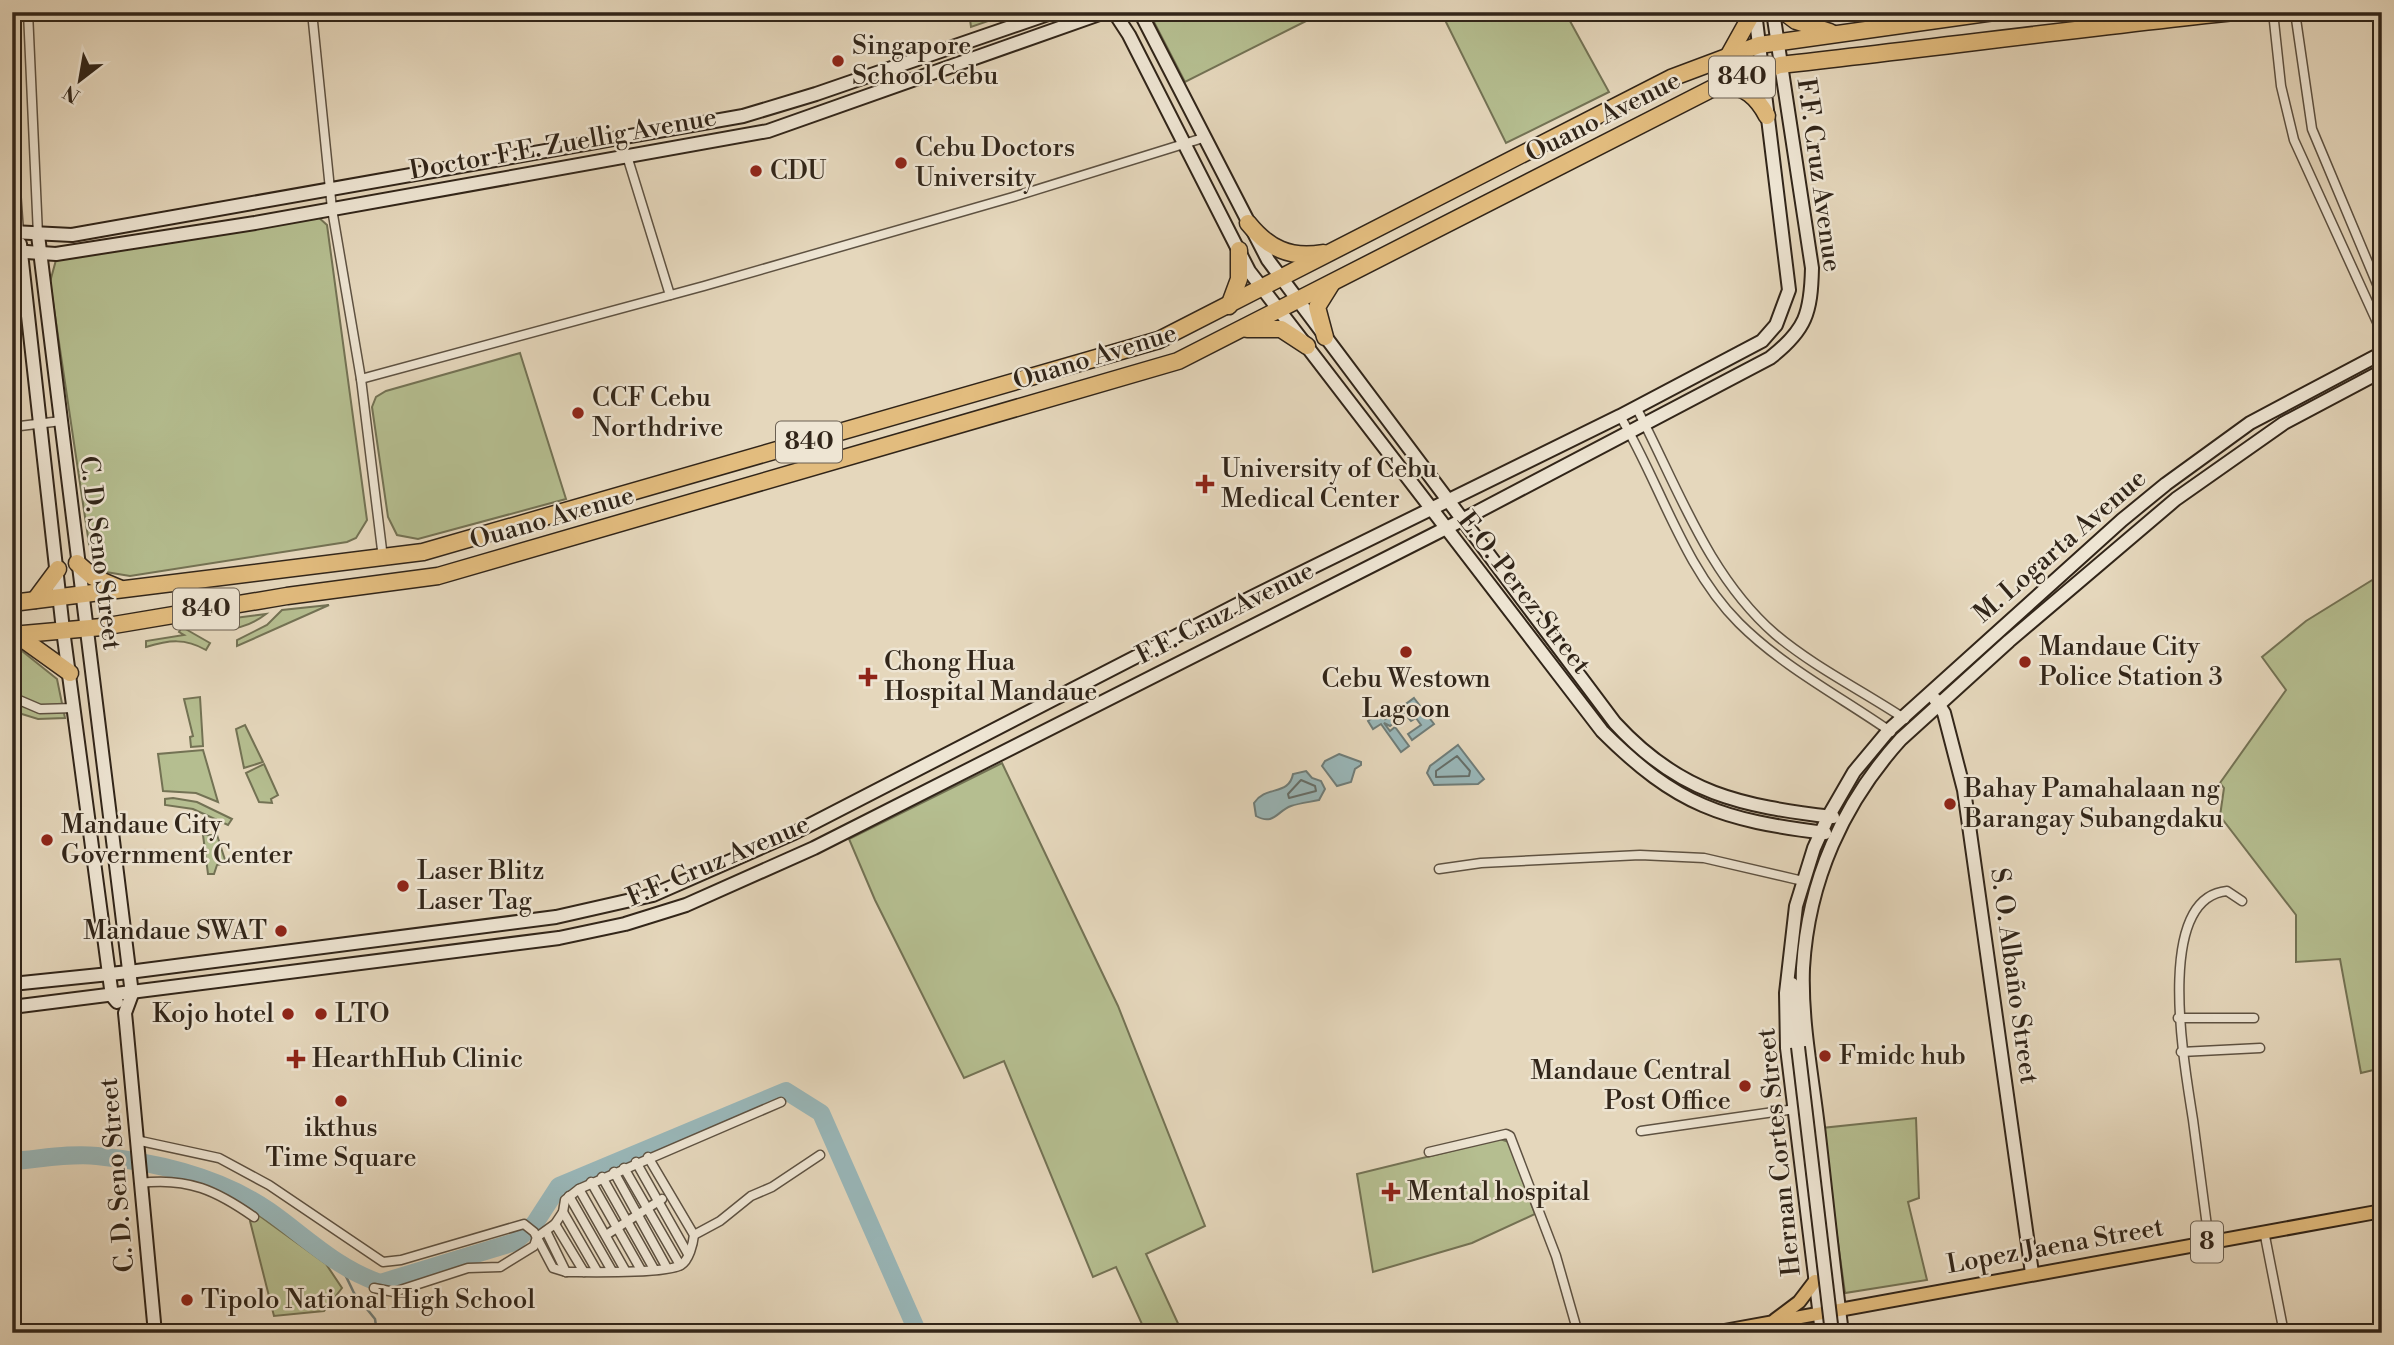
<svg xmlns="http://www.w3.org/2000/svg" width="2394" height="1345" font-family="'Libre Bodoni',serif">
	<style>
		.green { fill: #b5be90; stroke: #737254; stroke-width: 2 }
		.water { fill: #99b7b9; stroke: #6f7d79; stroke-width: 2 }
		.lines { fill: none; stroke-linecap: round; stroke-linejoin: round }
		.shore { stroke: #656e69; stroke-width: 2 }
		.stream { stroke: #6f7d79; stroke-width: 2.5 }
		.river { stroke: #99b7b9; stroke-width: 18 }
		.street-casing { stroke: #5e5242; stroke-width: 11 }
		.secondary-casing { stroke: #312519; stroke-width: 16 }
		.primary-casing { stroke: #312519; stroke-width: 16 }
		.highway-casing { stroke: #312519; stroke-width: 19 }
		.street { stroke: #eee5d3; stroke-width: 8 }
		.secondary { stroke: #eee5d3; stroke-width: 12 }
		.primary { stroke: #e2bc7e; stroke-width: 12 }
		.highway { stroke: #e2bc7e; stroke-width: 16 }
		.secondary-bridge-casing { stroke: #312519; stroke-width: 16; stroke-linecap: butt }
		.secondary-bridge { stroke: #eee5d3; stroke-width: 12 }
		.poi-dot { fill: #8f2418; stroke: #eee5d3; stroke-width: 2.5 }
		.labels { text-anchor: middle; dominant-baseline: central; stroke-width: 5; stroke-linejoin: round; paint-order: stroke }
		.shield { fill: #eee5d3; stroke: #6a5f51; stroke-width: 2 }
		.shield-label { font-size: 24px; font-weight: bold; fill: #312519 }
		.poi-label { font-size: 26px; fill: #312519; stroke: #eee5d3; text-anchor: start }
		.street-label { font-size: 26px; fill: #312519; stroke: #eee5d3 }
	</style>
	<rect width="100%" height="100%" fill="#e5d7bc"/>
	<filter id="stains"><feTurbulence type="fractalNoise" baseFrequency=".00286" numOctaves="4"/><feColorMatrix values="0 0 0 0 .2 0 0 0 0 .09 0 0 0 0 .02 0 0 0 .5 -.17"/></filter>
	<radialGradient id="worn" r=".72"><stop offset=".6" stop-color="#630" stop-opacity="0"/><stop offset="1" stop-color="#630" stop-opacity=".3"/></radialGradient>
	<g class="green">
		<polygon points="969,12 1014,12 971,27"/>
		<polygon points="1153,12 1324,12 1185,82 1154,22"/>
		<polygon points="1441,12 1565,12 1609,92 1506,143"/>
		<polygon points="317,216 327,225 367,520 356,538 347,542 130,576 100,571 89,544 50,282 56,260"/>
		<polygon points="520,353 566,499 418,539 397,535 388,517 372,407 376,397 386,391"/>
		<polygon points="2382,574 2382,1068 2361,1073 2340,959 2296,962 2296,915 2220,816 2224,788 2220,783 2286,690 2262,657 2306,621"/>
		<polygon points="329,605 237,646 237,640 267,625 282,610"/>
		<path d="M 266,614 C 244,631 221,633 196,623 Z"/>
		<path d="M 182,627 L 210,643 L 206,650 C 185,638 169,640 146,647 L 146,641 L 184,635 L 179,632 Z"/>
		<polygon points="17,647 57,679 65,718 38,719 12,711 12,648"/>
		<polygon points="200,697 203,746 191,747 190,737 193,736 184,699"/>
		<polygon points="245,725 263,762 244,768 236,729"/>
		<polygon points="203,750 218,802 196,793 163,791 158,754"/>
		<polygon points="1002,763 1118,1006 1205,1226 1146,1254 1181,1330 1146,1333 1116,1267 1093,1277 1004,1061 964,1078 875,900 849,839"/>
		<polygon points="264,764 278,795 271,799 272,803 259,802 246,773"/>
		<polygon points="173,798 197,802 232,819 228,825 193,809 165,805 165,799"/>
		<polygon points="203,835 217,835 226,863 217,865 214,874 208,874"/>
		<polygon points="1916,1118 1919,1198 1908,1202 1927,1280 1845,1293 1822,1128"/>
		<polygon points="1500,1139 1509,1142 1535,1214 1472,1243 1373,1272 1357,1174"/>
		<polygon points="257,1214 326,1264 342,1288 324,1311 274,1316 250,1221"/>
	</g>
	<g class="water">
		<polygon points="1414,698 1434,724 1412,740 1408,734 1421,725 1416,718 1411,721 1405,714 1390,726 1384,723 1390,731 1395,727 1409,746 1401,752 1381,724 1373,729 1368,721 1380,712 1385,719"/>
		<polygon points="1458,745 1484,779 1478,784 1434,785 1427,773 1430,766"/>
		<polygon points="1339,754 1361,762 1361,765 1355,769 1351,782 1337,786 1322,766 1325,761"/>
		<path d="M 1306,771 L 1312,778 L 1321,781 L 1325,789 L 1319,800 C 1310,802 1300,803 1291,806 C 1277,811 1274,826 1256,816 L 1254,803 C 1266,785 1289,796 1293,774 Z"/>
	</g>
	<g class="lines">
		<g class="shore">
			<polygon points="1457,756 1470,771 1469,776 1436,777 1436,771"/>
			<polygon points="1301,780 1315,786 1316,791 1289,798 1288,794"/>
		</g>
		<polyline class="stream" points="341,1266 354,1293 375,1319 377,1333"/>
		<path class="river" d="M 12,1161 C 40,1159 70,1153 97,1156 C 156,1162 220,1177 269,1211 C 306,1237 336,1268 380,1283 L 515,1242 L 535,1223 L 559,1186 L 786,1091 L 821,1113 L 918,1333"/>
		<defs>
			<g id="street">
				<polyline points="28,12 38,235"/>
				<polyline points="312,12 332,209 361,379 383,558"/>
				<polyline points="2273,12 2281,86 2294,140 2382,333"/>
				<polyline points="2295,12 2312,129 2382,296"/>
				<polyline points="12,134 19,233"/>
				<polyline points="627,156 670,295"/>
				<polyline points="361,379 704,286 1013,197 1203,138"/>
				<path d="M 1636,407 C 1677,485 1707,575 1775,634 C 1814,667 1863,691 1905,719"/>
				<path d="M 1620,416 C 1660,483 1683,567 1739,623 C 1783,667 1841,697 1891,732"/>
				<polyline points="12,427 61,421"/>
				<polyline points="12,697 40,709 74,708"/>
				<polyline points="1439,869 1481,863 1640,855 1704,858 1803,881"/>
				<polyline points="2178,1018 2254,1018"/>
				<polyline points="2181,1052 2260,1048"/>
				<polyline points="1641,1131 1795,1109"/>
				<path d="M 136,1140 L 219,1158 L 269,1185 L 383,1262 L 401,1260 L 524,1224 L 534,1232 L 553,1268 L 566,1272 C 587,1272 666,1274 681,1265 C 689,1260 693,1244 694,1235 L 648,1157"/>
				<polyline points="1429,1152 1506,1134 1510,1136 1556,1256 1578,1333"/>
				<polyline points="636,1162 688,1254"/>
				<polyline points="624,1168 680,1265"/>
				<polyline points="614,1172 667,1268"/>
				<polyline points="602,1177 654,1269"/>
				<polyline points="591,1182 641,1270"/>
				<path d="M 140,1183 C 188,1177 217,1191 254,1217"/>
				<polyline points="579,1189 625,1270"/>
				<polyline points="569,1196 612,1271"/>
				<polyline points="563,1212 597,1271"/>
				<polyline points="555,1224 584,1272"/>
				<polyline points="546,1231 566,1272"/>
				<polyline points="2264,1231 2284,1333"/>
				<polyline points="606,1235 662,1199"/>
				<polyline points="694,1235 720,1221 751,1196 772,1187 820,1155"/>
				<path d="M 2209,1242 C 2204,1201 2198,1160 2193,1120 C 2186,1073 2152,898 2227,891 L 2242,901"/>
				<polyline points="374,1288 394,1292 468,1268 500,1267 534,1246 537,1237 555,1224 563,1212 565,1200 579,1189 781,1102"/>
			</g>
			<g id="secondary">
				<path d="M 1114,12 L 1129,35 L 1249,271 L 1602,731 C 1677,806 1722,820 1825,833"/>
				<path d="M 1140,12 L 1268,260 L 1615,723 C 1680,794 1741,806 1833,817"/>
				<polyline points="12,232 72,235 743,116 816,94 1054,12"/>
				<polyline points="38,235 132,994 125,1013 126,1023 155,1333"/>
				<polyline points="20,244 63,630 109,974 112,996 117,1002"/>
				<polyline points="12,251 56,254 255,223 768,131 1105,12"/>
				<polyline points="1935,699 1944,713 1964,790 2032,1273"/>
				<polyline points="12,984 129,972 556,917 653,895 794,833 1252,597 1620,416 1762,341 1776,325 1789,290 1755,12"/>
				<polyline points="1792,984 1798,1047"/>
				<path d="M 12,1007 L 559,938 L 625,924 L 686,905 L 814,848 L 1462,520 L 1770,358 C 1806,330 1811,313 1812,268 L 1773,12"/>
				<polyline points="1822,1333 1787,1048 1786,993 1796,906 1814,848 1828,817 1854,772 1889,730 2122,520 2166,484 2250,423 2382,353"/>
				<path d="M 1842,1333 C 1833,1264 1826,1196 1818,1127 C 1812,1075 1801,1021 1803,968 C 1808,881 1843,803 1901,739 L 2009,641 L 2176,499 L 2284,423 L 2382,371"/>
			</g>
			<g id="primary">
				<polyline points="1775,1320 1799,1302 1815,1281"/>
				<polyline points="1775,1324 1805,1333"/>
				<polyline points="1713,1333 2382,1211"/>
			</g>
			<g id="highway">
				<polyline points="1784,12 1796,21 1830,32"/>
				<polyline points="1729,55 1753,12"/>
				<path d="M 1724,84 C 1745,87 1757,97 1767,116"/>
				<path d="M 1248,223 C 1268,248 1290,259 1323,253"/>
				<polyline points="1229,306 1239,279 1239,250"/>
				<polyline points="1247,329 1281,329 1307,346"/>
				<polyline points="1325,337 1317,307 1332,283"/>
				<polyline points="77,563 93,577 119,588"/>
				<polyline points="35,600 58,569"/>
				<polyline points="12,603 423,552 1159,340 1671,78 1759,45 1994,12"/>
				<path d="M 12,635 L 102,627 L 287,596 L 438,576 L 1178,361 L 1721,84 L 1780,65 C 1932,48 2083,28 2234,12"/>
				<polyline points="17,635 70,673"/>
			</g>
		</defs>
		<use href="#street" class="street-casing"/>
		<use href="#secondary" class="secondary-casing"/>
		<use href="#primary" class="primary-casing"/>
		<use href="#highway" class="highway-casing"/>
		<use href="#street" class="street"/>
		<use href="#secondary" class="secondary"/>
		<use href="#primary" class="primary"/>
		<use href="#highway" class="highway"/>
		<defs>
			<polyline id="secondary-bridge" points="1798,1047 1832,1333"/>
		</defs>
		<use href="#secondary-bridge" class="secondary-bridge-casing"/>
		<use href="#secondary-bridge" class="secondary-bridge"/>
	</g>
	<g class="poi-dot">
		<circle cx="838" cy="61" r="7"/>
		<circle cx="901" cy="163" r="7"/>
		<circle cx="756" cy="171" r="7"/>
		<circle cx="578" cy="413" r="7"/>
		<path d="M1201.5 473.5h7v7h7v7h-7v7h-7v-7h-7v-7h7z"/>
		<circle cx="1406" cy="652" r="7"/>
		<circle cx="2025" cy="662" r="7"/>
		<path d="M864.5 666.5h7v7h7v7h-7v7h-7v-7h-7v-7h7z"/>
		<circle cx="1950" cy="804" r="7"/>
		<circle cx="47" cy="840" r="7"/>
		<circle cx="403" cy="886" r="7"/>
		<circle cx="281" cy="931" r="7"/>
		<circle cx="288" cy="1014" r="7"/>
		<circle cx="321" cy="1014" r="7"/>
		<circle cx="1825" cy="1056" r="7"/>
		<path d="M292.5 1048.5h7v7h7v7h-7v7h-7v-7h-7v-7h7z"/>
		<circle cx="1745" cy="1086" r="7"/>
		<circle cx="341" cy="1101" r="7"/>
		<path d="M1387.5 1181.5h7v7h7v7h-7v7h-7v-7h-7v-7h7z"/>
		<circle cx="187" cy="1300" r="7"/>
	</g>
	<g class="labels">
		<g class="shield">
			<rect x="1709" y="56.5" width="66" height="41" rx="5"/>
			<rect x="776" y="421.5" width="66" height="41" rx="5"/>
			<rect x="173" y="588.5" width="66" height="41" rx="5"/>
			<rect x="2191" y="1221.5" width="32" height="41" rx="5"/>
		</g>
		<g class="shield-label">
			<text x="1742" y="77">840</text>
			<text x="809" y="442">840</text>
			<text x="206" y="609">840</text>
			<text x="2207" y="1242">8</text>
		</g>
		<g class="poi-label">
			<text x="852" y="46">Singapore<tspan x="852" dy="30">School Cebu</tspan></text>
			<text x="915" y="148">Cebu Doctors<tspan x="915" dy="30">University</tspan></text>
			<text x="770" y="171">CDU</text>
			<text x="592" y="398">CCF Cebu<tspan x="592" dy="30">Northdrive</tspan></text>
			<text x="1221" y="469">University of Cebu<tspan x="1221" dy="30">Medical Center</tspan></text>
			<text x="2039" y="647">Mandaue City<tspan x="2039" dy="30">Police Station 3</tspan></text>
			<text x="884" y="662">Chong Hua<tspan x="884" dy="30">Hospital Mandaue</tspan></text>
			<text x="1406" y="679" text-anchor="middle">Cebu Westown<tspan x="1406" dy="30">Lagoon</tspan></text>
			<text x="1964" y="789">Bahay Pamahalaan ng<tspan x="1964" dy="30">Barangay Subangdaku</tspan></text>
			<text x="61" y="825">Mandaue City<tspan x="61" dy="30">Government Center</tspan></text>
			<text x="417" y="871">Laser Blitz<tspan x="417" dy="30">Laser Tag</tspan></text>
			<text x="267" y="931" text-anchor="end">Mandaue SWAT</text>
			<text x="274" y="1014" text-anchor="end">Kojo hotel</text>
			<text x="335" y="1014">LTO</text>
			<text x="1839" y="1056">Fmidc hub</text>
			<text x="312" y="1059">HearthHub Clinic</text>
			<text x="1731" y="1071" text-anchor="end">Mandaue Central<tspan x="1731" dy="30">Post Office</tspan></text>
			<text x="341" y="1128" text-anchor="middle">ikthus<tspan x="341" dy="30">Time Square</tspan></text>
			<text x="1407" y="1192">Mental hospital</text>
			<text x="201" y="1300">Tipolo National High School</text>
		</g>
		<g class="street-label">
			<text transform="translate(1603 117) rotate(-27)">Ouano Avenue</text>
			<text transform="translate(563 144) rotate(-10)">Doctor F.E. Zuellig Avenue</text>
			<text transform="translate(1819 175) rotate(82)">F.F. Cruz Avenue</text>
			<text transform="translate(1095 357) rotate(-17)">Ouano Avenue</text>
			<text transform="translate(552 518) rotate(-16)">Ouano Avenue</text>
			<text transform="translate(2060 546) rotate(-41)">M. Logarta Avenue</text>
			<text transform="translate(100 553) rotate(83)">C. D. Seno Street</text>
			<text transform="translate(1524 593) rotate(52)">E.O. Perez Street</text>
			<text transform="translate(1225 613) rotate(-27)">F.F. Cruz Avenue</text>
			<text transform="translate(718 861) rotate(-23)">F.F. Cruz Avenue</text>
			<text transform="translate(2014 976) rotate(82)">S. O. Albaño Street</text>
			<text transform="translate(1779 1152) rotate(-96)">Hernan Cortes Street</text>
			<text transform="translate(117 1175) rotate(-95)">C. D. Seno Street</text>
			<text transform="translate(2055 1246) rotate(-10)">Lopez Jaena Street</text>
		</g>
	</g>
	<rect width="2394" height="1345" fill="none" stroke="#e5d7bc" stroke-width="42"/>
	<rect x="14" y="14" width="2366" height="1317" fill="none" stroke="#312519" stroke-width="3.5"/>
	<rect x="21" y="21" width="2352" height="1303" fill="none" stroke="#312519" stroke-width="2"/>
	<g transform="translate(80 80) rotate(211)" stroke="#eee5d3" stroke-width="5" paint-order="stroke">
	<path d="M0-5L12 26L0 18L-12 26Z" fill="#312519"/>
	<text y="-10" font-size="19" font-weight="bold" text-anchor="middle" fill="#312519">N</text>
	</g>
	<rect width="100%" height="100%" filter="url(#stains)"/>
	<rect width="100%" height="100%" fill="url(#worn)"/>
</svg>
